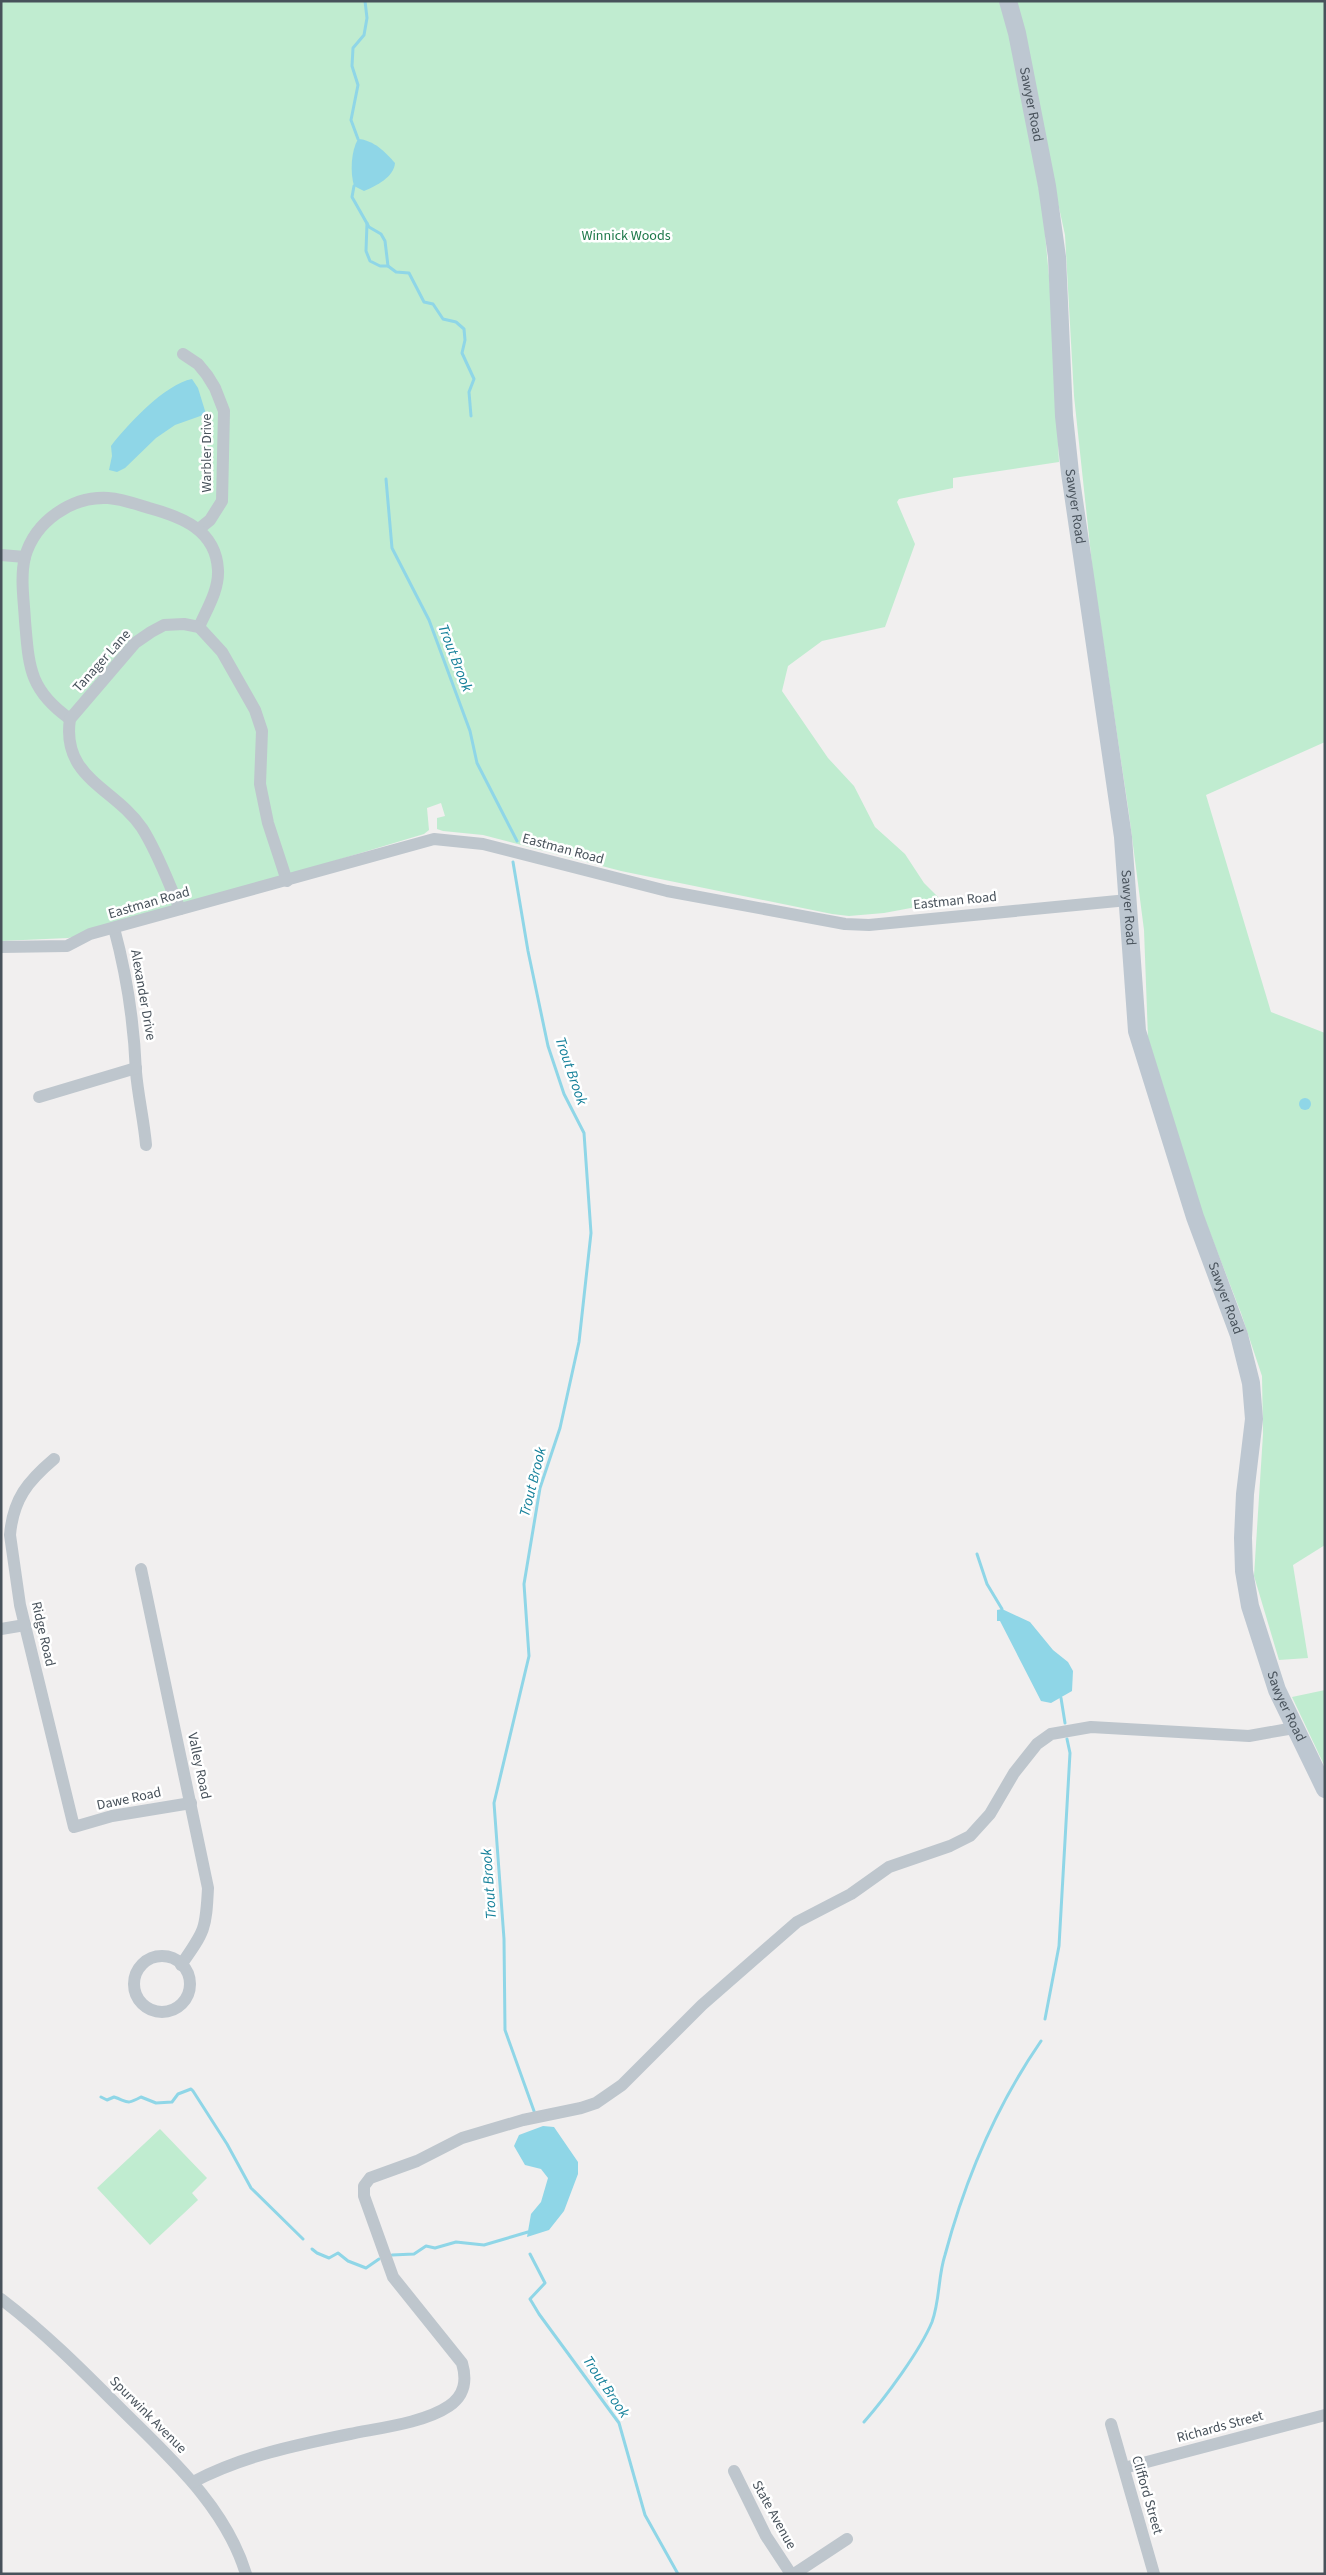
<svg xmlns="http://www.w3.org/2000/svg" width="1326" height="2575" font-family="'Source Sans 3',sans-serif">
	<style>
		.green { fill: #c0ecd0 }
		.water { fill: #8fd6e7 }
		.lines { fill: none; stroke-linecap: round; stroke-linejoin: round }
		.stream { stroke: #8fd6e7; stroke-width: 3 }
		.street { stroke: #bec6cd; stroke-width: 12 }
		.secondary { stroke: #bdc7d1; stroke-width: 18 }
		.labels { text-anchor: middle; dominant-baseline: central; stroke-width: 5; stroke-linejoin: round; paint-order: stroke }
		.street-label { font-size: 14px; fill: #48525b; stroke: #fff }
		.park-label { font-size: 14px; fill: #1d7849; stroke: #fff }
		.water-label { font-size: 15px; font-style: italic; fill: #15809a; stroke: #fff }
	</style>
	<rect width="100%" height="100%" fill="#f1efef"/>
	<g class="green">
		<polygon points="1,1 1001,1 1012,37 1043,212 1051,298 1059,462 953,478 953,488 899,499 897,502 915,544 885,627 822,641 788,666 782,691 828,758 854,786 875,827 905,854 924,883 943,902 884,913 849,916 832,914 621,871 483,835 443,831 437,829 437,818 445,816 441,803 427,808 429,830 424,834 90,934 68,938 1,941"/>
		<polygon points="1014,1 1325,1 1325,742 1206,795 1271,1012 1325,1033 1325,1545 1293,1565 1308,1658 1279,1660 1254,1576 1263,1434 1262,1376 1241,1313 1202,1212 1148,1038 1144,930 1129,814 1093,574 1074,396 1065,235"/>
		<polygon points="1325,1690 1325,1767 1292,1697"/>
		<polygon points="160,2129 207,2178 192,2193 198,2200 150,2245 97,2188"/>
	</g>
	<g class="water">
		<path d="M 358,139 C 374,140 385,152 395,163 C 394,177 376,186 364,191 L 354,186 C 350,172 351,151 358,139 Z"/>
		<path d="M 192,379 L 198,388 L 206,414 L 175,425 L 156,438 L 125,468 L 117,472 L 109,470 L 112,456 L 111,446 C 127,425 165,384 192,379 Z"/>
		<circle cx="1305" cy="1104" r="6"/>
		<polygon points="1002,1609 1030,1622 1053,1650 1068,1662 1073,1671 1072,1691 1051,1703 1041,1701 1000,1621 997,1621 997,1610"/>
		<polygon points="543,2126 554,2127 578,2162 578,2174 564,2211 549,2230 527,2237 531,2214 541,2202 548,2178 541,2169 525,2165 514,2146 519,2135"/>
	</g>
	<g class="lines">
		<g class="stream">
			<polyline points="358,139 351,120 358,85 352,66 353,48 364,35 367,18 365,1"/>
			<polyline points="354,186 352,197 369,227 381,234 385,241 388,266 396,272 409,273 424,302 433,304 443,319 456,322 464,329 465,340 462,353 474,379 469,392 471,416"/>
			<polyline points="367,223 366,251 370,261 380,266 388,266"/>
			<polyline points="386,479 392,548 429,620 470,731 477,763 517,841"/>
			<polyline points="513,862 528,951 548,1046 564,1094 584,1133 591,1233 579,1342 560,1428 540,1488 524,1584 529,1656 494,1803 504,1939 505,2030 534,2111"/>
			<polyline points="977,1554 987,1584 1002,1609"/>
			<polyline points="1061,1698 1065,1723"/>
			<polyline points="1045,2019 1059,1946 1070,1753 1067,1739"/>
			<path d="M 101,2097 L 107,2100 L 114,2097 C 129,2102 126,2105 141,2097 L 156,2103 L 172,2102 L 178,2094 L 191,2089 L 193,2091 L 227,2144 L 251,2188 L 303,2239"/>
			<polyline points="312,2249 317,2253 329,2258 338,2253 348,2261 366,2268 379,2259"/>
			<polyline points="530,2254 545,2283 530,2299 539,2314 619,2423 645,2515 678,2574"/>
			<polyline points="392,2255 414,2254 426,2246 435,2248 456,2242 484,2245 528,2232"/>
			<path d="M 864,2422 C 885,2398 920,2351 932,2322 C 940,2300 938,2276 945,2255 C 965,2180 997,2105 1041,2041"/>
		</g>
		<g class="street">
			<polyline points="183,354 198,364 207,375 215,388 224,411 222,501 210,520 199,529"/>
			<polyline points="1,555 25,557"/>
			<path d="M 70,719 C 29,690 29,667 25,621 C 24,601 20,577 25,557 C 35,521 72,496 108,498 C 122,499 136,504 149,508 C 182,517 216,530 218,570 C 219,590 207,609 199,627"/>
			<path d="M 180,909 C 168,882 158,853 142,828 C 115,788 61,778 70,719 L 135,643 L 151,632 L 164,625 L 184,624 L 199,627 L 222,652 L 255,710 L 262,731 L 260,784 L 268,823 L 287,881"/>
			<path d="M 114,928 C 127,976 134,1023 136,1072 C 138,1096 144,1121 146,1145"/>
			<polyline points="1,947 67,946 90,934 434,839 483,844 667,891 845,924 869,925 1128,900"/>
			<polyline points="39,1097 136,1068"/>
			<path d="M 54,1459 C 28,1481 13,1499 10,1535 L 20,1605 L 74,1827 L 112,1816 L 191,1803"/>
			<path d="M 141,1569 L 208,1888 C 206,1929 205,1931 181,1965"/>
			<polyline points="1,1629 25,1625"/>
			<circle cx="162" cy="1984" r="28"/>
			<path d="M 1,2299 C 43,2331 81,2369 119,2407 C 168,2456 225,2505 246,2574"/>
			<polyline points="1111,2424 1154,2574"/>
			<polyline points="1124,2468 1325,2415"/>
			<polyline points="734,2471 766,2536 791,2574"/>
			<path d="M 193,2482 C 242,2456 296,2445 350,2434 C 379,2428 424,2423 449,2406 C 465,2395 467,2380 462,2363 L 393,2277 L 364,2196 L 364,2186 L 370,2178 L 417,2161 L 462,2138 L 523,2120 L 581,2108 L 596,2103 L 622,2085 L 702,2005 L 797,1922 L 851,1894 L 889,1867 L 950,1846 L 970,1836 L 990,1814 L 1014,1773 L 1037,1744 L 1051,1734 L 1091,1727 L 1249,1736 L 1294,1728"/>
			<polyline points="794,2574 847,2539"/>
		</g>
		<path class="secondary" id="s1" d="M 1008,1 L 1017,33 L 1047,186 L 1057,257 L 1064,416 L 1070,473 L 1123,837 L 1137,1031 L 1195,1217 L 1239,1335 L 1251,1383 L 1254,1419 L 1245,1494 L 1243,1538 L 1244,1571 L 1250,1606 L 1277,1690 L 1325,1789"/>
	</g>
	<g class="labels">
		<g class="street-label">
			<text stroke="none"><textPath href="#s1" startOffset="106">Sawyer Road</textPath></text>
			<text transform="translate(207 453) rotate(-90)">Warbler Drive</text>
			<text stroke="none"><textPath href="#s1" startOffset="511">Sawyer Road</textPath></text>
			<text transform="translate(102 661) rotate(-48)">Tanager Lane</text>
			<text transform="translate(563 849) rotate(15)">Eastman Road</text>
			<text transform="translate(955 901) rotate(-6)">Eastman Road</text>
			<text transform="translate(149 903) rotate(-16)">Eastman Road</text>
			<text stroke="none"><textPath href="#s1" startOffset="916">Sawyer Road</textPath></text>
			<text transform="translate(143 995) rotate(80)">Alexander Drive</text>
			<text stroke="none"><textPath href="#s1" startOffset="1321">Sawyer Road</textPath></text>
			<text transform="translate(43 1634) rotate(77)">Ridge Road</text>
			<text stroke="none"><textPath href="#s1" startOffset="1741">Sawyer Road</textPath></text>
			<text transform="translate(199 1766) rotate(78)">Valley Road</text>
			<text transform="translate(129 1799) rotate(-12)">Dawe Road</text>
			<text transform="translate(148 2415) rotate(45)">Spurwink Avenue</text>
			<text transform="translate(1220 2427) rotate(-15)">Richards Street</text>
			<text transform="translate(1147 2495) rotate(74)">Clifford Street</text>
			<text transform="translate(774 2515) rotate(61)">State Avenue</text>
		</g>
		<g class="park-label">
			<text x="626" y="236">Winnick Woods</text>
		</g>
		<g class="water-label">
			<text transform="translate(455 658) rotate(69)">Trout Brook</text>
			<text transform="translate(571 1071) rotate(71)">Trout Brook</text>
			<text transform="translate(533 1482) rotate(-76)">Trout Brook</text>
			<text transform="translate(489 1884) rotate(-94)">Trout Brook</text>
			<text transform="translate(606 2387) rotate(56)">Trout Brook</text>
		</g>
	</g>
	<rect width="1326" height="2575" fill="none" stroke="#48525b" stroke-width="5"/>
</svg>
